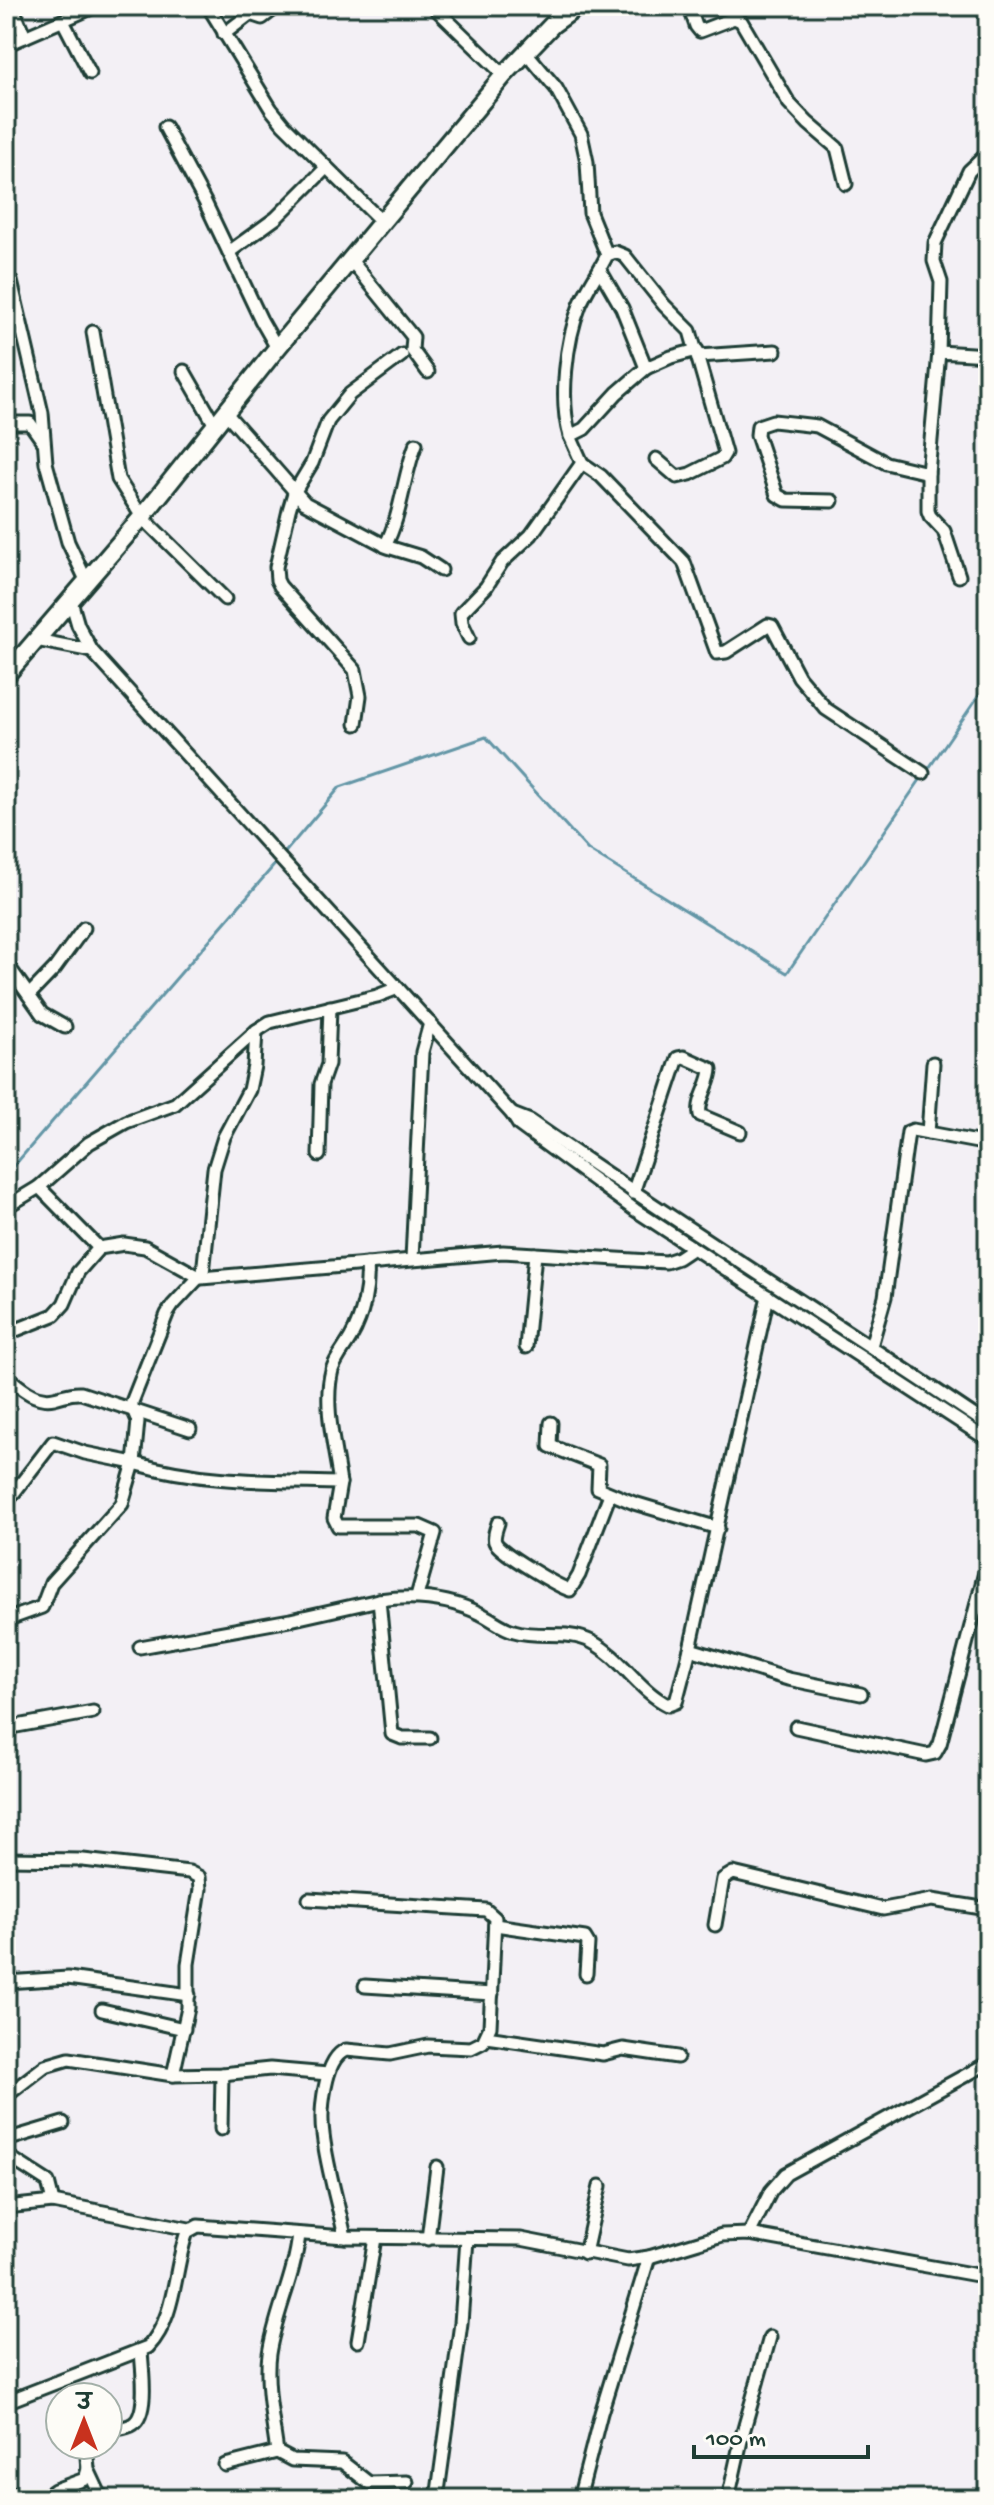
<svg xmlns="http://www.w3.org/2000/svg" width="994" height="2505" font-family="'Gochi Hand','Playpen Sans Deva',sans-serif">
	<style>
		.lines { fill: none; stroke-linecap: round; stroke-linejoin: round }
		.stream { stroke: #6396a6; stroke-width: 3 }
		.street-casing { stroke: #1f3d34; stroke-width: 17 }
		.secondary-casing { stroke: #1f3d34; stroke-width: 22 }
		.street { stroke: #fdfcf7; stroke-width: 11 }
		.secondary { stroke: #fdfcf7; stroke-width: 16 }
	</style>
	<rect width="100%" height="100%" fill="#f3f0f5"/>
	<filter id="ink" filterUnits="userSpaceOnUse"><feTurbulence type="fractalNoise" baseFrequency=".0125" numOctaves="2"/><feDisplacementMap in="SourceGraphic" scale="16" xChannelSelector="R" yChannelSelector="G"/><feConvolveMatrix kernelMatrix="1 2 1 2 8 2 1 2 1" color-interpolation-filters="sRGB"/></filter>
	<g filter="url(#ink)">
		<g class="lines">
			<g class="stream">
				<polyline points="927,771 988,682"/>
				<polyline points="282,856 340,787 486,737 588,850 787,973 922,777"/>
				<polyline points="6,1175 277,862"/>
			</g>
			<defs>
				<g id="street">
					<polyline points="12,6 25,37"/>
					<polyline points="208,6 271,109 283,124 383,223"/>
					<polyline points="433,6 504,75"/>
					<polyline points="689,6 696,26 700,31 734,18 741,21 789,103 808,123 837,148 846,184"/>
					<polyline points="63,21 90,73"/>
					<polyline points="224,34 250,14 262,18 278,6"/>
					<polyline points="6,45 96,6"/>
					<polyline points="525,51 556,88 581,134 587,162 590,213 607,255"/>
					<polyline points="165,127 205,202 261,320 277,348"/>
					<polyline points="229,252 276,218 326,168"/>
					<polyline points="350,259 413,337 412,350 428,372"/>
					<polyline points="600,270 622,308 646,368 671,357 697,350"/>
					<polyline points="11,281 42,413 46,463 68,542 86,580"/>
					<polyline points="93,332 118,479 142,517 225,599"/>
					<polyline points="939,352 941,282 934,261 935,243 969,171 988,153"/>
					<polyline points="699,356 775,351"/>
					<path d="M 646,368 L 617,393 L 584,429 L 570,436 C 559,400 566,341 580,305 C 587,288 599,272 607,255 L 615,252 L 625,256 L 664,305 L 690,331 L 725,453 L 722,458 L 690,474 L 677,477 L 656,459"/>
					<polyline points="184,371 215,425"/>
					<polyline points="226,413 305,503 388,547 421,557 441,570"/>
					<polyline points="6,423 30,423 42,440"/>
					<polyline points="570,436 582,463 601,476 684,562 717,653 726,652 768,625 772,626 799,677 826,709 923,773"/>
					<polyline points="832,501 786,500 777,495 757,435 758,426 773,421 817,426 886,463 928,473"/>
					<path d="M 385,546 C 402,514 403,477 416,444"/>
					<polyline points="959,576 944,531 930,516 928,511 928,473 939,352 988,355"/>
					<polyline points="71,601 78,625 92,651 512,1114 519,1125 635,1210 988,1440"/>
					<polyline points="469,638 462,623 461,613 486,587 502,562 531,535 582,463"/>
					<polyline points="36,640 92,651"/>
					<polyline points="356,724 360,696 355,670 280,586 277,580 276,567 289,510 294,493 312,463 328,421 350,394 402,355"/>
					<polyline points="6,963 42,1014 65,1027"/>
					<polyline points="6,988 17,979"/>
					<polyline points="29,995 55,968 84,928"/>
					<path d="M 512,1114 L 530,1121 C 680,1226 836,1322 988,1425"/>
					<polyline points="928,1133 933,1063"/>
					<polyline points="319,1155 321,1084 328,1064 330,1007"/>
					<path d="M 633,1193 L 678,1058 L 684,1057 L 711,1069 C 711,1084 697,1099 700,1115 L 740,1132"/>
					<polyline points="6,1207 39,1187 89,1143 126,1122 175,1104 256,1031 270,1022 377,996 398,988"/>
					<polyline points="412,1259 422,1052 430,1023"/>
					<polyline points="367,1264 503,1252 666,1262 678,1258 693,1248"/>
					<polyline points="768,1296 690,1649 788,1679 861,1694"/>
					<polyline points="6,1334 54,1315 64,1304 78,1272 99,1248"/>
					<polyline points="871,1346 885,1297 908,1132 913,1130 988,1144"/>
					<polyline points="526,1347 535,1254"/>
					<path d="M 6,1376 C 20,1387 35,1402 54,1398 C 64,1396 70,1392 81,1393 L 190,1429"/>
					<polyline points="551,1423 550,1446 599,1465 598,1488 634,1503 718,1528"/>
					<polyline points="340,1483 334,1518 338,1526 419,1526 435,1533 417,1596"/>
					<polyline points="6,1503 53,1442 85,1453 134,1463 138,1421 132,1407 132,1402 167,1314 173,1305 203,1273 214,1169 224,1137 249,1090 254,1066 256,1031"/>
					<path d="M 498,1523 C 496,1529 493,1537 495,1542 C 499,1552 559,1587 570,1590 L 579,1575 L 610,1494"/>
					<path d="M 6,1620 L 42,1607 L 51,1583 L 122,1504 L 134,1463 C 204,1483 268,1481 340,1483 C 335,1448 323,1405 332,1370 C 336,1358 345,1348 351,1337 C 363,1316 369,1288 367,1264 L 201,1278 L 145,1247 L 124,1244 L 99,1248 L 39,1187"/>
					<polyline points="140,1647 290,1620 379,1600"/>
					<polyline points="796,1727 926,1755 935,1753 940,1744 988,1561"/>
					<polyline points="6,1728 93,1712"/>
					<path d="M 430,1738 L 402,1738 L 392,1734 L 379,1600 C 414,1595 449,1598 481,1614 C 492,1619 502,1628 514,1631 C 540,1639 567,1629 592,1642 C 622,1658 638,1690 668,1705 L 676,1702 L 690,1649"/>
					<polyline points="6,1859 83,1860 189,1872 199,1877 200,1889 188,1964 188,2008 173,2075"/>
					<path d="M 309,1899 L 486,1910 L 495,1918 L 490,2027 L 483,2042 L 471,2048 L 428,2046 L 390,2054 L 346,2050 C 324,2058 320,2113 323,2134 C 327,2169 338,2203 345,2237"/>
					<polyline points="495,1925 585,1938 588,1943 586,1974"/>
					<polyline points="715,1925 723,1879 733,1873 883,1909 932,1900 988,1909"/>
					<polyline points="6,1982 68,1978 189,1995"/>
					<polyline points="365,1986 492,1994"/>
					<polyline points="102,2010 184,2029"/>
					<polyline points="486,2037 603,2054 623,2049 677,2057"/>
					<polyline points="6,2096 45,2066 69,2059 173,2075 222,2074 270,2069 328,2074"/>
					<polyline points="221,2129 222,2074"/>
					<polyline points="6,2140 63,2123"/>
					<polyline points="6,2155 48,2182 53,2202"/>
					<polyline points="6,2207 53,2202 189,2229"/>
					<path d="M 299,2234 C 295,2276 275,2313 269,2354 C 265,2382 273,2423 277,2452 L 292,2460 L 342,2462 L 369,2483 L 407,2482"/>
					<polyline points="749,2234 771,2191 786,2174 988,2063"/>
					<polyline points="428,2239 437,2167"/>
					<polyline points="585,2253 600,2186"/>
					<polyline points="358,2341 375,2238"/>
					<path d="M 6,2402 L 148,2347 C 176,2318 174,2268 187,2232 L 198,2226 L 345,2237 L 521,2239 L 628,2260 L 649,2257 L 722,2235 L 749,2234 L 988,2277"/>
					<path d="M 108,2430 C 116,2428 126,2429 133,2424 C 149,2414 142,2368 141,2351"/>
					<polyline points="225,2465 277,2452"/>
					<polyline points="88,2469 102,2499"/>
					<polyline points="6,2489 10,2493"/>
					<polyline points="42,2499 55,2490 85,2479 88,2469 86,2445"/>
					<polyline points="437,2499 461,2323 467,2239"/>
					<polyline points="579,2499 601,2413 649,2257"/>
					<polyline points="728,2499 742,2436 770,2337"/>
				</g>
				<polyline id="secondary" points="6,675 142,517 277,348 504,75 553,24 578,6"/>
			</defs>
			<use href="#street" class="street-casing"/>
			<use href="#secondary" class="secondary-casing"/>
			<use href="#street" class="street"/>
			<use href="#secondary" class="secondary"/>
		</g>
	</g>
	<rect width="994" height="2505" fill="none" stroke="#fdfcf7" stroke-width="32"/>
	<rect x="16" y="16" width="962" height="2473" fill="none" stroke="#1f3d34" stroke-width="3" filter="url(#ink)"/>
	<g transform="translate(84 2421)"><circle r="38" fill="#fdfcf7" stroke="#a4b0a9" stroke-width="2"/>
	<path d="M0-6L14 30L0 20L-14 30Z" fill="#c8321e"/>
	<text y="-12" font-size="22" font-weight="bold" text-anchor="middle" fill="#1f3d34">उ</text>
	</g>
	<path d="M694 2445v12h174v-12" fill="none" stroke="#1f3d34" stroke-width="4"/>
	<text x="706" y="2445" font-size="24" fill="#1f3d34" stroke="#fdfcf7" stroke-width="6" paint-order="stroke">100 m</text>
</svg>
